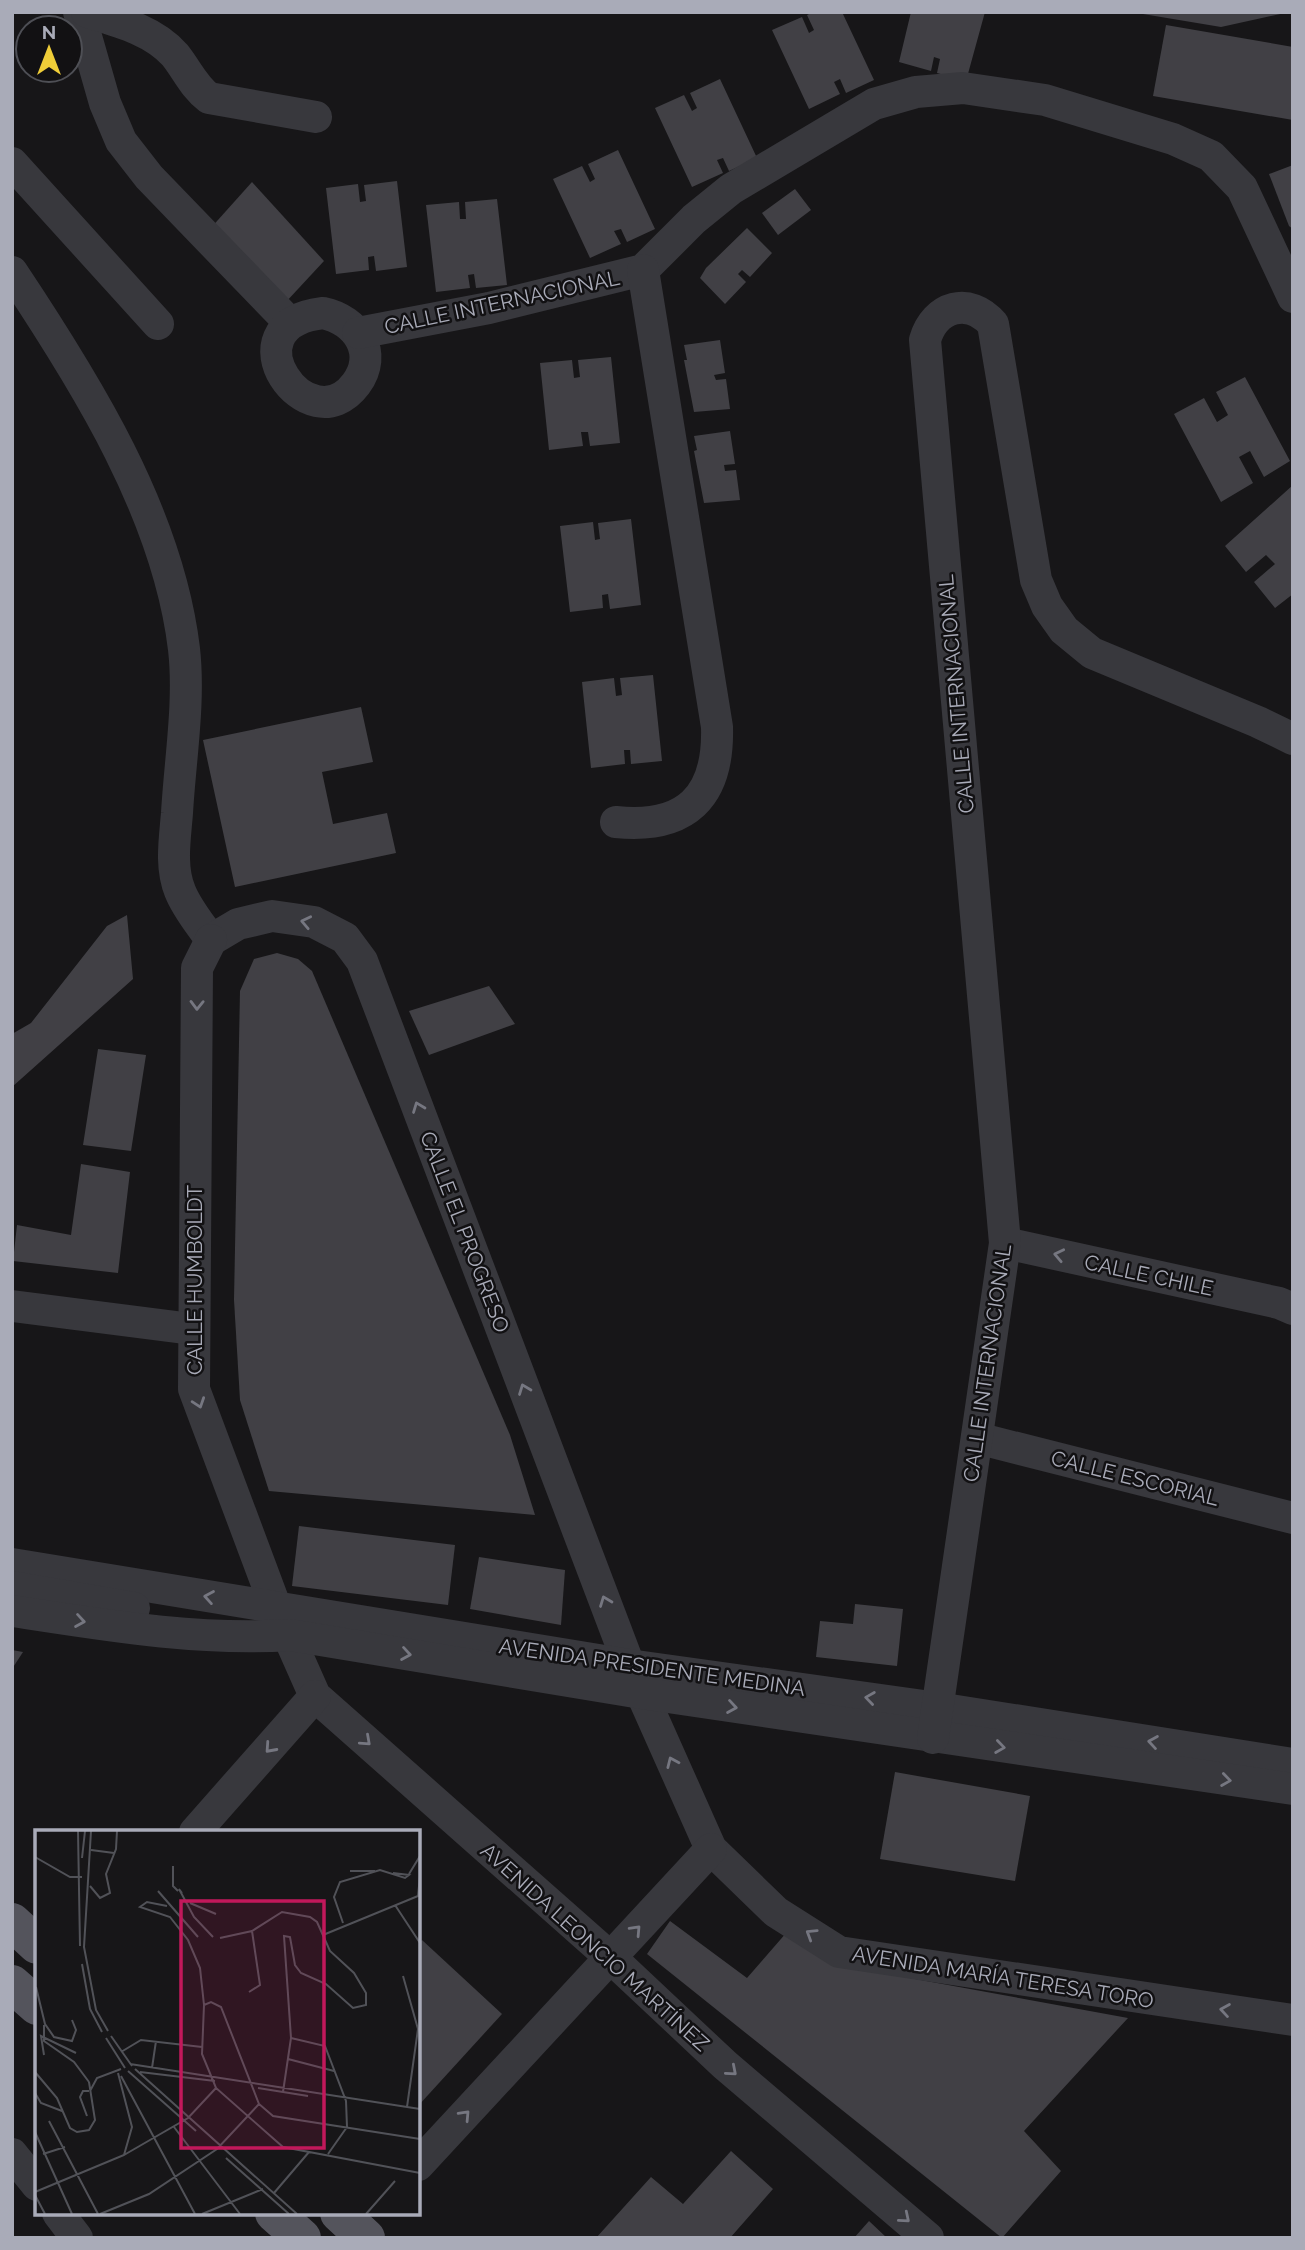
<svg xmlns="http://www.w3.org/2000/svg" width="1305" height="2250" font-family="Raleway,sans-serif">
	<style>
		.building { fill: #414045 }
		.lines { fill: none; stroke-linecap: round; stroke-linejoin: round }
		.minor { stroke: #38383d; stroke-width: 32 }
		.major { stroke: #54545c; stroke-width: 38 }
		.oneway { stroke: #767781 }
		.labels { text-anchor: middle; dominant-baseline: central; stroke-width: 5; stroke-linejoin: round; paint-order: stroke }
		.street-label { font-size: 21px; fill: #a9abb8; stroke: #121113 }
		.inset-road { fill: none; stroke: #515258; stroke-width: 2 }
		.view { fill: #c2185b; fill-opacity: 0.15; stroke: #c2185b; stroke-width: 3.5 }
		.inset-edge { fill: none; stroke: #a9abb8; stroke-width: 3.5 }
	</style>
	<rect width="100%" height="100%" fill="#171618"/>
	<g class="building">
		<polygon points="813,12 842,12 874,80 846,93 840,79 834,82 840,94 809,109 772,30 802,17 809,33 814,30 807,15"/>
		<polygon points="911,12 985,12 966,81 937,73 940,59 934,57 931,71 899,62"/>
		<polygon points="1131,12 1285,12 1285,13 1221,27"/>
		<polygon points="1166,25 1293,47 1293,120 1153,96"/>
		<polygon points="720,79 757,158 729,171 723,158 717,160 723,173 692,187 655,108 684,95 692,111 697,108 690,93"/>
		<polygon points="618,150 655,229 627,242 621,229 614,231 621,244 590,258 553,179 582,166 590,182 595,179 588,164"/>
		<polygon points="1293,165 1293,229 1289,226 1269,174"/>
		<polygon points="397,181 407,267 376,271 374,256 368,257 369,270 336,274 326,188 358,184 360,202 366,201 364,185"/>
		<polygon points="252,182 324,261 285,303 209,230"/>
		<polygon points="795,189 811,210 778,235 762,213"/>
		<polygon points="497,199 507,285 476,288 474,274 468,275 470,288 436,292 426,205 459,202 460,219 466,219 465,202"/>
		<polygon points="747,228 772,253 750,277 742,270 738,274 746,282 725,304 700,278 706,268"/>
		<polygon points="720,340 725,373 714,375 716,380 726,379 730,409 694,412 684,360 687,360 684,345"/>
		<polygon points="611,357 620,443 590,446 588,432 581,432 583,446 549,450 540,363 572,360 574,378 580,377 578,360"/>
		<polygon points="1245,377 1290,461 1264,477 1250,451 1239,457 1253,483 1221,502 1174,414 1204,398 1217,422 1228,415 1216,392"/>
		<polygon points="730,431 735,464 724,465 725,471 736,470 740,500 704,503 694,451 697,450 694,436"/>
		<polygon points="1293,485 1293,594 1275,608 1254,582 1275,564 1266,555 1246,572 1225,546"/>
		<polygon points="631,519 641,605 610,609 608,594 602,595 603,608 570,612 560,526 593,522 595,540 600,539 598,523"/>
		<polygon points="653,675 662,761 631,764 630,750 624,750 625,764 591,768 582,682 614,678 616,696 622,695 620,678"/>
		<polygon points="361,707 373,762 322,772 333,824 387,813 396,853 235,887 203,740"/>
		<polygon points="127,915 133,979 12,1087 12,1034 31,1023 107,926"/>
		<polygon points="277,953 298,959 312,971 510,1435 535,1515 269,1491 240,1400 234,1300 240,991 254,959"/>
		<polygon points="489,986 515,1024 429,1055 409,1011"/>
		<polygon points="98,1049 146,1055 131,1151 83,1145"/>
		<polygon points="81,1164 130,1172 118,1273 13,1261 17,1225 71,1235"/>
		<polygon points="299,1526 455,1545 448,1605 292,1586"/>
		<polygon points="479,1557 565,1570 561,1625 470,1609"/>
		<polygon points="855,1604 903,1609 897,1666 816,1657 820,1621 853,1624"/>
		<polygon points="12,1650 23,1652 12,1669"/>
		<polygon points="895,1772 1030,1796 1015,1881 880,1859"/>
		<polygon points="670,1921 747,1978 787,1932 833,1964 1128,2018 1024,2131 1061,2171 1002,2238 647,1954"/>
		<polygon points="422,1940 502,2014 418,2106 418,1945"/>
		<polygon points="731,2151 773,2189 730,2238 596,2238 651,2177 683,2204"/>
		<polygon points="869,2221 887,2238 854,2238"/>
	</g>
	<g class="lines">
		<g class="minor">
			<polyline points="79,12 105,103 121,141 149,177 289,322"/>
			<path d="M 87,12 C 117,21 153,30 175,55 C 187,70 194,87 209,98 L 316,117"/>
			<polyline points="12,163 158,324"/>
			<path d="M 12,272 C 86,383 168,514 184,649 C 190,702 180,760 177,813 C 175,838 170,867 180,891 C 187,909 201,925 211,940"/>
			<path d="M 323,313 C 357,320 379,353 356,384 C 309,447 222,325 323,313 Z"/>
			<polyline points="358,333 489,308 643,270 694,219 731,189 874,104 916,92 963,88 1045,100 1173,139 1211,156 1242,188 1293,297"/>
			<path d="M 616,822 C 686,829 719,797 717,727 L 643,270"/>
			<polyline points="211,940 238,924 272,916 314,922 345,938 362,961 629,1665 711,1849 776,1912 839,1952 1293,2020"/>
			<polyline points="211,940 197,968 194,1389 276,1608 315,1696 610,1957 725,2065 928,2238"/>
			<polyline points="1005,1243 1279,1303 1293,1309"/>
			<polyline points="12,1306 192,1329"/>
			<polyline points="977,1438 1293,1518"/>
			<polyline points="12,1564 629,1665 938,1708 1293,1764"/>
			<polyline points="12,1587 134,1608"/>
			<path d="M 12,1611 C 104,1625 197,1641 290,1635 L 641,1693 L 1293,1789"/>
			<path d="M 933,1738 L 1005,1243 L 925,340 C 935,306 969,296 993,324 L 1036,580 L 1047,606 L 1064,630 L 1092,653 L 1258,722 L 1293,739"/>
			<polyline points="195,1832 315,1696"/>
			<polyline points="12,2154 37,2185"/>
			<polyline points="418,2165 711,1849"/>
			<polyline points="58,2213 77,2238"/>
		</g>
		<g class="major">
			<polyline points="12,1922 37,1945"/>
			<polyline points="12,1984 37,2006"/>
			<polyline points="274,2213 302,2238"/>
			<polyline points="339,2213 366,2238"/>
		</g>
	</g>
	<defs><path id="oneway-chevron" d="M-2-3.5L2.5 0L-2 3.5" fill="none" stroke-width="1.6" stroke-linecap="round" stroke-linejoin="round" transform="scale(1.75)"/></defs>
	<g class="oneway">
		<use href="#oneway-chevron" transform="translate(306 922) rotate(-168)"/>
		<use href="#oneway-chevron" transform="translate(197 1005) rotate(91)"/>
		<use href="#oneway-chevron" transform="translate(418 1107) rotate(-111)"/>
		<use href="#oneway-chevron" transform="translate(1059 1255) rotate(-168)"/>
		<use href="#oneway-chevron" transform="translate(524 1389) rotate(-111)"/>
		<use href="#oneway-chevron" transform="translate(199 1403) rotate(71)"/>
		<use href="#oneway-chevron" transform="translate(209 1597) rotate(-170)"/>
		<use href="#oneway-chevron" transform="translate(605 1601) rotate(-111)"/>
		<use href="#oneway-chevron" transform="translate(80 1621) rotate(9)"/>
		<use href="#oneway-chevron" transform="translate(406 1654) rotate(9)"/>
		<use href="#oneway-chevron" transform="translate(870 1698) rotate(-172)"/>
		<use href="#oneway-chevron" transform="translate(732 1707) rotate(9)"/>
		<use href="#oneway-chevron" transform="translate(366 1741) rotate(42)"/>
		<use href="#oneway-chevron" transform="translate(1153 1742) rotate(-171)"/>
		<use href="#oneway-chevron" transform="translate(1000 1747) rotate(8)"/>
		<use href="#oneway-chevron" transform="translate(270 1748) rotate(132)"/>
		<use href="#oneway-chevron" transform="translate(672 1762) rotate(-114)"/>
		<use href="#oneway-chevron" transform="translate(1226 1780) rotate(8)"/>
		<use href="#oneway-chevron" transform="translate(636 1930) rotate(-47)"/>
		<use href="#oneway-chevron" transform="translate(811 1934) rotate(-148)"/>
		<use href="#oneway-chevron" transform="translate(1225 2010) rotate(-171)"/>
		<use href="#oneway-chevron" transform="translate(732 2071) rotate(41)"/>
		<use href="#oneway-chevron" transform="translate(465 2115) rotate(-47)"/>
		<use href="#oneway-chevron" transform="translate(905 2218) rotate(40)"/>
	</g>
	<g class="labels">
		<g class="street-label">
			<text transform="translate(502 302) rotate(-12)">CALLE INTERNACIONAL</text>
			<text transform="translate(956 694) rotate(-95)">CALLE INTERNACIONAL</text>
			<text transform="translate(465 1232) rotate(69)">CALLE EL PROGRESO</text>
			<text transform="translate(1149 1275) rotate(12)">CALLE CHILE</text>
			<text transform="translate(194 1280) rotate(-90)">CALLE HUMBOLDT</text>
			<text transform="translate(987 1363) rotate(-82)">CALLE INTERNACIONAL</text>
			<text transform="translate(1135 1478) rotate(14)">CALLE ESCORIAL</text>
			<text transform="translate(652 1667) rotate(8)">AVENIDA PRESIDENTE MEDINA</text>
			<text transform="translate(595 1947) rotate(42)">AVENIDA LEONCIO MARTÍNEZ</text>
			<text transform="translate(1003 1977) rotate(9)">AVENIDA MARÍA TERESA TORO</text>
		</g>
	</g>
	<g transform="translate(35 1830)">
		<rect width="385" height="385" fill="#171618"/>
		<path class="inset-road" d="M 43,1 L 45,116M 56,1 L 49,117 L 61,180 L 73,201M 56,20 L 79,23M 0,27 L 35,47 L 47,47M 47,28 L 50,1M 138,36 L 138,56 L 143,61M 315,41 L 340,41M 374,44 L 385,26M 55,56 L 65,68 L 75,63 L 71,44 L 81,19 L 82,1M 123,61 L 163,107M 147,63 L 144,59 L 159,87 L 178,107M 155,73 L 181,84M 360,75 L 385,113M 132,76 L 112,72 L 105,77 L 135,87 L 153,110 L 165,138 L 169,175M 308,93 L 299,67 L 305,52 L 345,40 L 370,48 L 374,45 L 358,43M 288,105 L 383,66 L 385,46M 185,108 L 217,101 L 247,82 L 275,87 L 282,92 L 295,121 L 319,143 L 331,163 L 331,175 L 318,178 L 291,154 L 266,143 L 260,135 L 255,107 L 249,106 L 256,208 L 248,262M 47,134 L 55,179 L 67,202M 368,146 L 383,199 L 372,277M 1,157 L 10,194 L 19,207 L 37,211 L 41,200 L 37,190M 214,162 L 225,155 L 217,101M 169,175 L 167,224 L 181,258 L 248,317 L 385,343M 169,175 L 176,172 L 186,177 L 224,274 L 238,286 L 385,309M 9,195 L 9,211 L 39,232 L 54,252M 76,206 L 97,236M 71,208 L 90,238M 256,208 L 290,216 L 311,271 L 312,297 L 293,324M 86,222 L 106,210 L 167,217M 9,225 L 6,206 L 41,223M 253,229 L 299,241M 95,234 L 385,279M 117,238 L 121,211M 100,239 L 262,384M 93,241 L 161,301M 0,242 L 22,268 L 35,298 L 42,302 L 54,300 L 60,290 L 54,252M 105,242 L 180,251M 86,246 L 160,384M 223,258 L 273,266M 55,261 L 62,248 L 86,239M 0,263 L 6,273 L 27,281M 52,286 L 45,267 L 48,261 L 54,261M 14,291 L 63,384M 139,297 L 205,384M 0,302 L 37,384M 8,324 L 30,317M 89,325 L 153,288 L 181,258M 191,328 L 254,384M 0,362 L 89,325 L 97,297 L 83,243M 239,363 L 274,322M 0,365 L 10,384M 65,384 L 114,364 L 182,319 L 224,274M 167,384 L 228,359M 331,384 L 360,351"/>
		<path class="view" d="M 146,71 L 289,71 L 289,318 L 146,318 Z"/>
		<rect width="385" height="385" class="inset-edge"/>
	</g>
	<rect width="1305" height="2250" fill="none" stroke="#a9abb8" stroke-width="28"/>
	<g transform="translate(49 49)"><circle r="33" fill="#121113" stroke="#4e4f55" stroke-width="2"/>
	<path d="M0-5L12 26L0 18L-12 26Z" fill="#efcd38"/>
	<text y="-10" font-size="19" font-weight="bold" text-anchor="middle" fill="#a9abb8">N</text>
	</g>
</svg>
